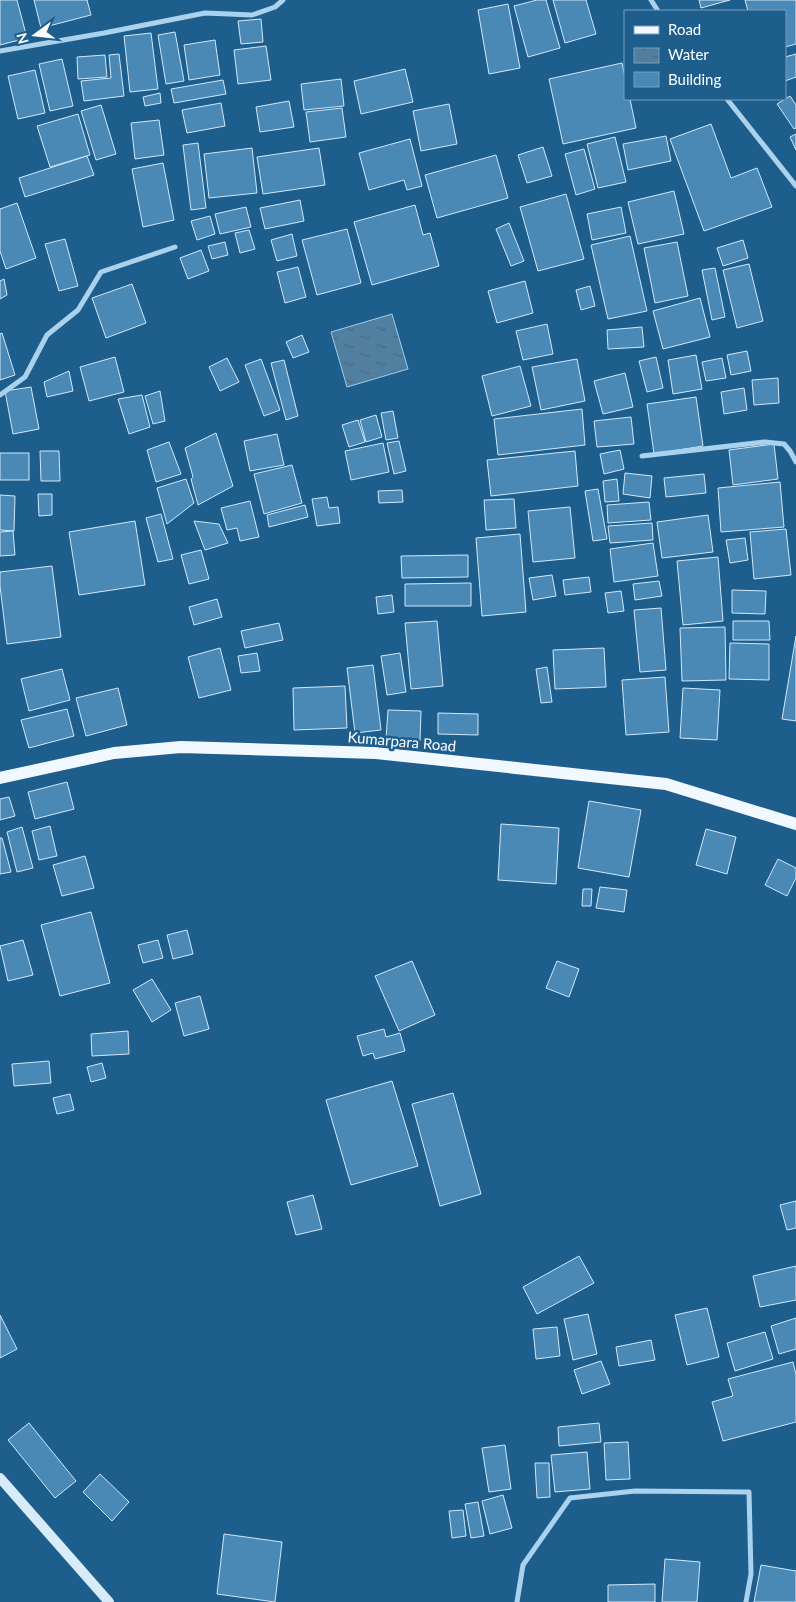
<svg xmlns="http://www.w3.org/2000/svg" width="796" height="1602" font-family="Lato,sans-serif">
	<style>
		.water { fill: url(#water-ripples); stroke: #9eceee }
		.building { fill: #4a89b6; stroke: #d1e8f9 }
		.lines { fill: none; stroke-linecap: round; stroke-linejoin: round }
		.street { stroke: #abd2ed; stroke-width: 5 }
		.secondary { stroke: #d7ebf9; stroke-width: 10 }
		.primary { stroke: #f1f8ff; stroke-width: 12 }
		.labels { text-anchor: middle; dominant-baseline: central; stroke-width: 5; stroke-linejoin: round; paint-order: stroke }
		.street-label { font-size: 15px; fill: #fff; stroke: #1e5e8d }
	</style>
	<defs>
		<pattern id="water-ripples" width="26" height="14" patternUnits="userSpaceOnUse" patternTransform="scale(1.25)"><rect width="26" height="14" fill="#517f9f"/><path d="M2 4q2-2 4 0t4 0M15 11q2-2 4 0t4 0" fill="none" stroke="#4f687a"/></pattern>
	</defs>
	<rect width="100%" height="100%" fill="#1e5e8d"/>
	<polygon class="water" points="392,314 408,369 347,387 331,332"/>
	<g class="building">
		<polygon points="0,0 17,0 27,38 0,45"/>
		<polygon points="34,0 87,0 91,15 41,28"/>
		<polygon points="537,0 546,0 560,48 528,57 514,6"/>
		<polygon points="553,0 586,0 596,34 565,43"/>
		<polygon points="699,0 730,0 701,8"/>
		<polygon points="745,0 796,0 796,44 785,47 785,11 748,11"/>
		<polygon points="508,4 520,68 489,74 478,10"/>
		<polygon points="261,19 263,42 241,44 238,21"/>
		<polygon points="175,32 184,81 166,84 158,35"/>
		<polygon points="151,33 158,89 130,92 124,36"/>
		<polygon points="215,40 220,75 189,80 184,45"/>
		<polygon points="266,46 271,80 238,84 234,50"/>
		<polygon points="119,54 124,96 84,101 81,81 111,78 109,55"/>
		<polygon points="796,54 796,77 785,81 785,57"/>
		<polygon points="105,55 107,77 78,79 77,57"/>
		<polygon points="62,59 73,106 50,111 39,64"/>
		<polygon points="622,63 625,77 625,99 630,99 636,128 563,144 549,79"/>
		<polygon points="405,69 413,102 361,114 354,81"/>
		<polygon points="35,70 45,113 18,119 8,76"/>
		<polygon points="341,79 344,106 304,110 301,84"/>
		<polygon points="223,80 226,94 174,103 171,89"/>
		<polygon points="160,93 161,103 145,106 143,97"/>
		<polygon points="790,96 796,105 796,128 794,129 777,104"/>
		<polygon points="289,101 294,127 260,132 256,107"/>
		<polygon points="221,103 225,126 187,133 182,110"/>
		<polygon points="449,104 457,144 421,151 413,111"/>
		<polygon points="101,105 116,154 96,160 81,111"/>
		<polygon points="342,108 346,137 310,142 306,112"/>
		<polygon points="78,114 90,155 50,167 37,126"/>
		<polygon points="159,120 164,155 135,159 131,123"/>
		<polygon points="711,124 731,178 757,168 772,207 704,231 670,139"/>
		<polygon points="796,134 796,150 790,137"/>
		<polygon points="666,136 671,161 628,170 623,144"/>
		<polygon points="615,137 626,182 598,188 587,144"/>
		<polygon points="410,139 422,186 407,190 404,180 369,190 359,153"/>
		<polygon points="198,143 206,208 191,210 183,145"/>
		<polygon points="543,147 552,176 527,183 518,155"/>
		<polygon points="252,148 257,193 209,198 204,154"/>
		<polygon points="319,148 325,185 263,194 257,157"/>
		<polygon points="584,149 595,189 576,195 565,154"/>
		<polygon points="496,155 508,198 437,218 425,175"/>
		<polygon points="87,156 94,175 25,197 19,178"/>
		<polygon points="163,163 174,220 143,227 132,169"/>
		<polygon points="674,191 684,234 638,244 628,202"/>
		<polygon points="566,194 584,259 538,271 520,207"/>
		<polygon points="300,200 304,221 265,229 260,208"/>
		<polygon points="17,203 36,258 6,269 0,251 0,209"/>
		<polygon points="415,205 423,235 430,233 439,266 372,285 354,222"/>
		<polygon points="246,207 251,227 220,234 215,214"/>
		<polygon points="621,207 626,233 592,240 587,214"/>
		<polygon points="210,216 215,234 197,240 191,221"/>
		<polygon points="509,223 524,261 511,266 496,229"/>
		<polygon points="347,229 361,283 317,295 302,240"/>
		<polygon points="249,230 255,249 240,253 235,233"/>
		<polygon points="292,234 297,256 277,261 271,240"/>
		<polygon points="630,236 647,311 608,319 591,245"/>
		<polygon points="65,239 78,286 59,291 45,244"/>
		<polygon points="743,240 748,258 723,266 717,248"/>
		<polygon points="225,242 228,255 212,259 208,246"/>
		<polygon points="677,242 688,296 655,303 644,248"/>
		<polygon points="201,250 209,271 188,279 180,258"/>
		<polygon points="749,264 763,321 737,328 723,270"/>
		<polygon points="298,267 306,297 285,303 277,272"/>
		<polygon points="715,268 725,317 712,320 702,270"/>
		<polygon points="4,279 7,295 0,299 0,281"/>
		<polygon points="525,281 533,313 497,323 488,291"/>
		<polygon points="132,284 146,323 106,338 92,298"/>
		<polygon points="590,286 595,306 581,310 576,290"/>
		<polygon points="700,298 710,337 663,349 653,311"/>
		<polygon points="547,324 553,354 523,360 516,331"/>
		<polygon points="642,327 644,347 608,349 607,330"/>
		<polygon points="2,333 15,375 0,380 0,334"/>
		<polygon points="302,335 309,352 293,358 286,342"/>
		<polygon points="747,351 751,371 731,375 727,355"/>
		<polygon points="696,355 702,389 673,394 668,360"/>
		<polygon points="115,357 124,392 89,401 80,367"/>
		<polygon points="656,357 663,388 647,392 639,361"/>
		<polygon points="227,358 239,382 220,391 209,367"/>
		<polygon points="722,358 726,378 706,381 702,362"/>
		<polygon points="261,359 280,410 264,416 245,365"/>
		<polygon points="577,359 585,401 541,410 532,367"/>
		<polygon points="284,360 298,416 286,420 271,363"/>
		<polygon points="520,366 531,406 492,416 482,376"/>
		<polygon points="69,371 73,391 47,397 44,382"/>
		<polygon points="625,373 633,407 603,414 594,381"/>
		<polygon points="778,378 779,403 754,405 752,380"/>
		<polygon points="31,387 39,429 13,434 5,391"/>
		<polygon points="744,388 747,410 724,414 721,392"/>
		<polygon points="160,391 165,421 153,424 145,396"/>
		<polygon points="142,395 150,427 129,434 118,399"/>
		<polygon points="696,397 703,446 654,454 647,404"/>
		<polygon points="582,409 585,445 498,455 494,419"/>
		<polygon points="393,411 398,438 386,440 381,413"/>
		<polygon points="376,415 382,437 366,442 360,420"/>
		<polygon points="631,417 634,444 597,447 594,421"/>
		<polygon points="358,420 365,442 349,447 342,425"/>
		<polygon points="216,433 233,486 198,505 191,479 193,477 185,448"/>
		<polygon points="277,434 284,465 250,471 244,441"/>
		<polygon points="399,441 406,471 394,474 387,443"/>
		<polygon points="169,442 181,474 156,482 147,450"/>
		<polygon points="383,443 389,472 351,480 345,451"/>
		<polygon points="774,444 778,479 733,485 729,450"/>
		<polygon points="620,450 624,469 604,474 600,454"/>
		<polygon points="40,451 59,451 60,481 41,481"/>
		<polygon points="575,451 578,486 491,496 487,460"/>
		<rect x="0" y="453" width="29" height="27"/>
		<polygon points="292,465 302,503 264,514 254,474"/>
		<polygon points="625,473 652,476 650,498 623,494"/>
		<polygon points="704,474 706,493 666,497 664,478"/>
		<polygon points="186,479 194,503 167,524 157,488"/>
		<polygon points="617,479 619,501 605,502 603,481"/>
		<polygon points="780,482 784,527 721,532 718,488"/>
		<polygon points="598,489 607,539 593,541 585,491"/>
		<polygon points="402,490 403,502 379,503 378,491"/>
		<polygon points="38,494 52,494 52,515 39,516"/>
		<polygon points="0,495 15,496 14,531 0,530"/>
		<polygon points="327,497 329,508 338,507 340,523 317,526 312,499"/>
		<polygon points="514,499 516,528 486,530 484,500"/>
		<polygon points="250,501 259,537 240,541 237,528 227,530 221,508"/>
		<polygon points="649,502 651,520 608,523 607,505"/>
		<polygon points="305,505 308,517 269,527 267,515"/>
		<polygon points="570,507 575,558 533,562 528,511"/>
		<polygon points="161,514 173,559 158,562 146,518"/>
		<polygon points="708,515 713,552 662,558 657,522"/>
		<polygon points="135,521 145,585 79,595 69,532"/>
		<polygon points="194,521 219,524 228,543 205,550"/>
		<polygon points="652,523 653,540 610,543 608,526"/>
		<polygon points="786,529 791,575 754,579 750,532"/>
		<polygon points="13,531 15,555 0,556 0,532"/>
		<polygon points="520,534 526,612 482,616 476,538"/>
		<polygon points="745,538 748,560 730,563 726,540"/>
		<polygon points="653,543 658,576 614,582 610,549"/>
		<polygon points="201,550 209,579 189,584 181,555"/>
		<polygon points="468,555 468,577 402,578 401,556"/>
		<polygon points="718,557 723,621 683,625 677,561"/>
		<polygon points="52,566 61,637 7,644 0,586 0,572"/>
		<polygon points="552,575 556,596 533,600 529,578"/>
		<polygon points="589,577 591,592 565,595 563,580"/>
		<polygon points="659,581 662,596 635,600 633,584"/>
		<polygon points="471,583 471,606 405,606 405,584"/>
		<polygon points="732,590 766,591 765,614 732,613"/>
		<polygon points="621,591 624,611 608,613 605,593"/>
		<polygon points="392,595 394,612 378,614 376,597"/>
		<polygon points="217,599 222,617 194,625 189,607"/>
		<polygon points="661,608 666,670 640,672 634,610"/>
		<polygon points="437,621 443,686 411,689 405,623"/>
		<polygon points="733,621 769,621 770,640 733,640"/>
		<polygon points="279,623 283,640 245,648 241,631"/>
		<polygon points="725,627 726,680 682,681 680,628"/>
		<polygon points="796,636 796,721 782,719"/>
		<polygon points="730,643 769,644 769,680 729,679"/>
		<polygon points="220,648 231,690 199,698 188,657"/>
		<polygon points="604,648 606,687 555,689 553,650"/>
		<polygon points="257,653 260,671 241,673 238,656"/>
		<polygon points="400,653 406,692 387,695 381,656"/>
		<polygon points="373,665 381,730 355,733 347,668"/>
		<polygon points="547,667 552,702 541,703 536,669"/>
		<polygon points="62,669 70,700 29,711 21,679"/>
		<polygon points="665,677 669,732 626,735 622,680"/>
		<polygon points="345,686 347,728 294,730 293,688"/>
		<polygon points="118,688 127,725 86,736 76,698"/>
		<polygon points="683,688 720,690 717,740 680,738"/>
		<polygon points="67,709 74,736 29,748 21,720"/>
		<polygon points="388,710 421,711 420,741 386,739"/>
		<polygon points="438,713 478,714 478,735 438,734"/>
		<polygon points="67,782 74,809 35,819 28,792"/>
		<polygon points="9,797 15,816 0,820 0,799"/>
		<polygon points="589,801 641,810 629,877 578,868"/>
		<polygon points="501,824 559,828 556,884 498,880"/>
		<polygon points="50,826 57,856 39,860 32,831"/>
		<polygon points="22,827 33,868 17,872 7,832"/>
		<polygon points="706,829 736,837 727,874 696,865"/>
		<polygon points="0,838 2,838 11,872 0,874"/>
		<polygon points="85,856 94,888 62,896 53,865"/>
		<polygon points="778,859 796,868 796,878 787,896 765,885"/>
		<polygon points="600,887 627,890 624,912 596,908"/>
		<polygon points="583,889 592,889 591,906 582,906"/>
		<polygon points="91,912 110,983 60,996 41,925"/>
		<polygon points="187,930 193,954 173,959 167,935"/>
		<polygon points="23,940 33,975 8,981 0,946"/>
		<polygon points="158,940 163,958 143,963 138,945"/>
		<polygon points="412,961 435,1015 399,1031 375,976"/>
		<polygon points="557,961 579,969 569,997 546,988"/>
		<polygon points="152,979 171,1010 152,1022 133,990"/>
		<polygon points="200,996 209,1029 184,1036 175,1003"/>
		<polygon points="384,1029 386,1037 400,1033 405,1051 375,1059 373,1053 363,1056 357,1036"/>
		<polygon points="128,1031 129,1054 92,1056 91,1034"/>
		<polygon points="49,1061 51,1083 14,1086 12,1064"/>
		<polygon points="102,1063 106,1078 91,1082 87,1067"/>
		<polygon points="392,1081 418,1166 351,1185 326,1100"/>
		<polygon points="453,1093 481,1194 440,1206 412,1104"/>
		<polygon points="70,1094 74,1110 57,1114 53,1098"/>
		<polygon points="313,1195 322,1229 296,1235 287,1202"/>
		<polygon points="796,1201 796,1228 787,1230 780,1205"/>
		<polygon points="579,1256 594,1283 537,1314 523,1287"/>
		<polygon points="796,1266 796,1300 760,1307 753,1276"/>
		<polygon points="707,1308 719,1357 687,1365 675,1315"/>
		<polygon points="588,1314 597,1354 573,1360 564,1319"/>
		<polygon points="0,1315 17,1349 0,1358"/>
		<polygon points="796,1318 796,1349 779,1354 771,1326"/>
		<polygon points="557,1327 560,1356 536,1359 533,1329"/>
		<polygon points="765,1332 773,1359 735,1371 727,1343"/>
		<polygon points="651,1340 655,1360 619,1366 616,1347"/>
		<polygon points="601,1361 610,1384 582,1394 574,1370"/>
		<polygon points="793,1362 796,1375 796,1422 723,1441 712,1402 733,1396 728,1379"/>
		<polygon points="29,1423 76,1481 55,1498 8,1440"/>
		<polygon points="599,1423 601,1442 559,1446 558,1427"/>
		<polygon points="628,1442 630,1479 606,1480 604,1443"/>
		<polygon points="505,1445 511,1489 489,1492 482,1448"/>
		<polygon points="587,1452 590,1489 555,1492 551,1455"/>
		<polygon points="535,1463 549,1463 550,1497 537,1498"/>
		<polygon points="100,1474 129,1502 112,1521 83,1492"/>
		<polygon points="503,1495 512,1528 490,1534 482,1501"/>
		<polygon points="478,1502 484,1536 471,1538 465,1504"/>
		<polygon points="463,1510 466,1536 452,1538 449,1511"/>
		<polygon points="224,1534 282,1542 275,1602 217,1594"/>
		<polygon points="665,1559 700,1562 697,1602 662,1602"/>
		<polygon points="761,1565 796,1571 796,1602 754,1602"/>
		<polygon points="655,1584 655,1602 608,1602 608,1585"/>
	</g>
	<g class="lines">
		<g class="street">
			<polyline points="651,0 658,11"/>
			<polyline points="0,51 104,33 205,13 252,15 275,7 283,0"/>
			<polyline points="727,99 796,186"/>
			<polyline points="0,395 25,377 47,335 78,310 101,272 175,247"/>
			<polyline points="642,456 765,442 784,444 790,451 796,462"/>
			<polyline points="517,1602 523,1565 570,1498 635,1491 749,1492 751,1574 746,1602"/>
		</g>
		<polyline class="secondary" points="0,1478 109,1602"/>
		<polyline class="primary" points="0,778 114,753 181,747 376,753 666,784 796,824"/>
	</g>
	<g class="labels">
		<g class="street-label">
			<text transform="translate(402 741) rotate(5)">Kumarpara Road</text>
		</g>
	</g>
	<rect x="624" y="10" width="162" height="90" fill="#1e5e8d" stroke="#789ebb"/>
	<rect x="634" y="26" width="25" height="8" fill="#f1f8ff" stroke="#789ebb"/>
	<text x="668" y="35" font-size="15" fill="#ffffff">Road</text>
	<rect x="634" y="48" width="25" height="15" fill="url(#water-ripples)" stroke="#789ebb"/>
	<text x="668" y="60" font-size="15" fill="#ffffff">Water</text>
	<rect x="634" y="72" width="25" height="15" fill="#4a89b6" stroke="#789ebb"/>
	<text x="668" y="85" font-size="15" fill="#ffffff">Building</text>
	<g transform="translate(35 35) rotate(255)" stroke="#1e5e8d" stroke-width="4" paint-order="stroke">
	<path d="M0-4L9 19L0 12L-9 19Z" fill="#ffffff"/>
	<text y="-8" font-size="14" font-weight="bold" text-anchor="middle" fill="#ffffff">N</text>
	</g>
</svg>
